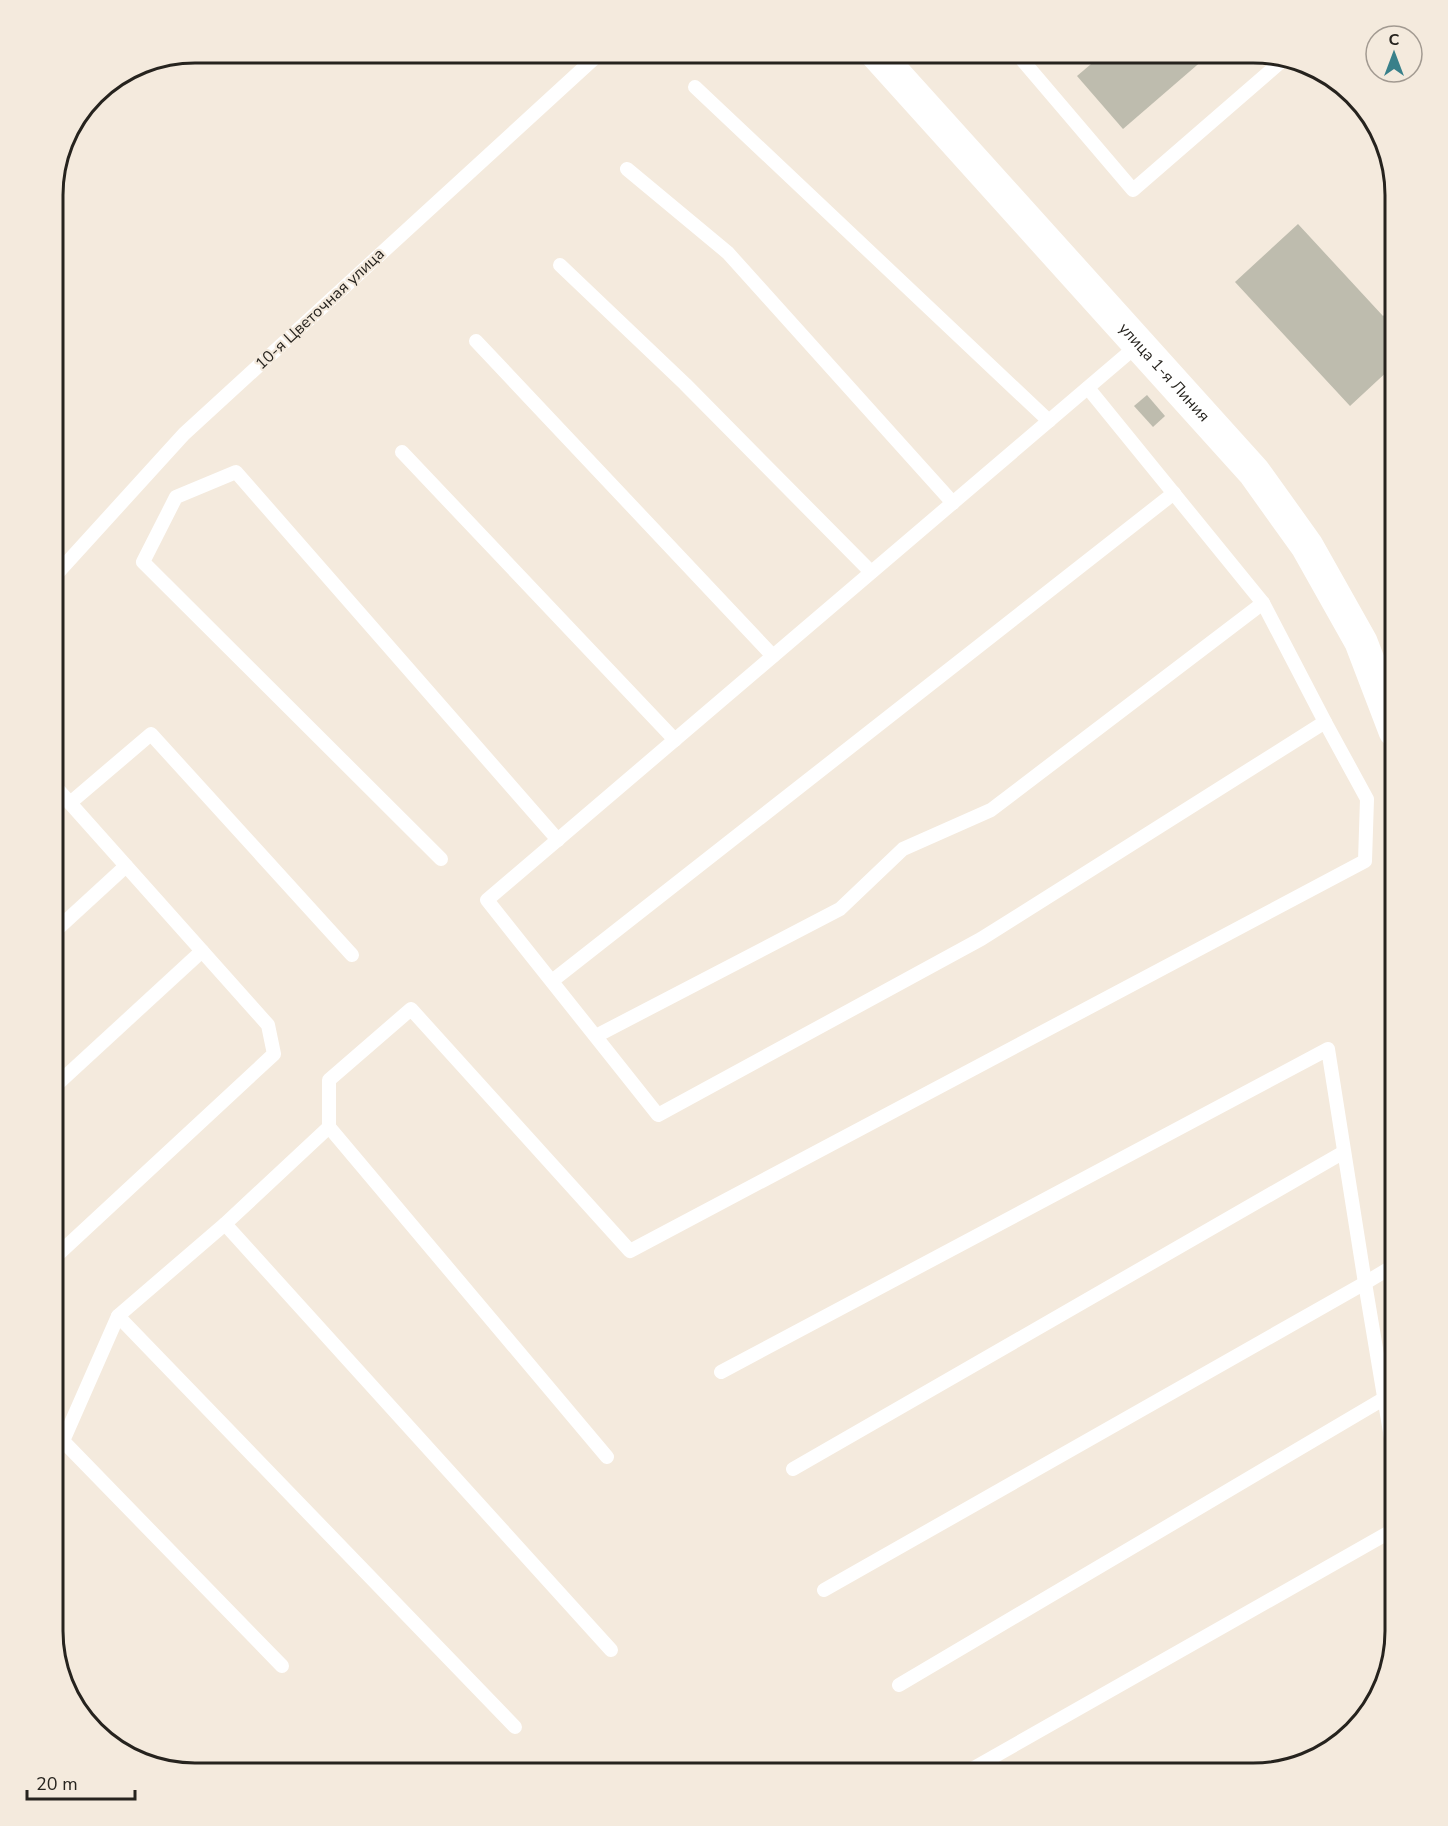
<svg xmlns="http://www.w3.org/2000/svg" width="1448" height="1826" font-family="'Nunito Sans',sans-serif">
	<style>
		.building { fill: #bebcae }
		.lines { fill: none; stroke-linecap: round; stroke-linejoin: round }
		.service { stroke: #fff; stroke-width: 14 }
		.secondary { stroke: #fff; stroke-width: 33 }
		.labels { text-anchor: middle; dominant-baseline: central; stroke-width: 4.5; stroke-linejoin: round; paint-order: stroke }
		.street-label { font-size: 16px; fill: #26231e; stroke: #f4eadd }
		.rim { fill: none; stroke: #26231e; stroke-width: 3 }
	</style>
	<rect width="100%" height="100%" fill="#f4eadd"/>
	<g class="building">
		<polygon points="1104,53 1211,53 1123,129 1077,76"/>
		<polygon points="1298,224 1383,316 1395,305 1395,372 1391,368 1350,406 1235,282"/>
		<polygon points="1147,395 1165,416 1153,427 1134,406"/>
	</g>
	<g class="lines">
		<g class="service">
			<polyline points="1022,53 1018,55 1133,190 1284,59"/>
			<polyline points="695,87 1049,421"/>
			<polyline points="627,169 728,253 953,503"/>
			<polyline points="560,265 685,384 871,572"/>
			<polyline points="476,341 773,656"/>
			<polyline points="1088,388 1263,603 1325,722"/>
			<polyline points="402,452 675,740"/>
			<polyline points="53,578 184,434 600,53"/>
			<polyline points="70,803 151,734 352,955"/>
			<polyline points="441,859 143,562 176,497 236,472 558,840"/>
			<polyline points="53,933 126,866"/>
			<polyline points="552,981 1174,493"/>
			<polyline points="596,1036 840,909 903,849 991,810 1263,603"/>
			<polyline points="53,1088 202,951"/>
			<polyline points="329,1127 225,1224 611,1650"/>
			<polyline points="225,1224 118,1316 515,1727"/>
			<polyline points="53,1259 274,1054 268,1025 53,784"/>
			<polyline points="118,1316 63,1441 282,1666"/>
			<polyline points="721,1372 1328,1049 1365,1283 1395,1265"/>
			<polyline points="607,1457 329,1127 329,1080 411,1009 630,1251 1365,861 1367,799 1325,722 981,939 658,1115 487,900 1139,344"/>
			<polyline points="793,1469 1344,1152"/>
			<polyline points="824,1590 1365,1283 1395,1462"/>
			<polyline points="899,1685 1385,1398"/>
			<polyline points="965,1773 1395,1529"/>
		</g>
		<path class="secondary" id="s1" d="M 876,53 L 1254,472 L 1307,546 L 1361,642 L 1395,731"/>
	</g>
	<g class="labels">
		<g class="street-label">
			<text transform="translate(320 309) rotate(-43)">10-я Цветочная улица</text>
			<text stroke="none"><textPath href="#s1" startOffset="430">улица 1-я Линия</textPath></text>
		</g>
	</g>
	<path d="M0 0H1448V1826H0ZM195 63H1253A132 132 0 0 1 1385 195V1631A132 132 0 0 1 1253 1763H195A132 132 0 0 1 63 1631V195A132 132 0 0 1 195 63Z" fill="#f4eadd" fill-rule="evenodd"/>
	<path class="rim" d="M195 63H1253A132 132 0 0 1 1385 195V1631A132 132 0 0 1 1253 1763H195A132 132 0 0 1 63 1631V195A132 132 0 0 1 195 63Z"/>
	<g transform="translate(1394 54)"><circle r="28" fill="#f4eadd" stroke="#a29a91" stroke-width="1.5"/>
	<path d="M0-4.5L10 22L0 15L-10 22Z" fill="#39808a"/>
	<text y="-9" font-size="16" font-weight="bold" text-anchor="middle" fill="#26231e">С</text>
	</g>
	<path d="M27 1790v9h108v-9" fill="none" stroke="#26231e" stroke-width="3"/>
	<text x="36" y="1790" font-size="18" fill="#26231e" stroke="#f4eadd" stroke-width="4.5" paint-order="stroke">20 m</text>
</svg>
